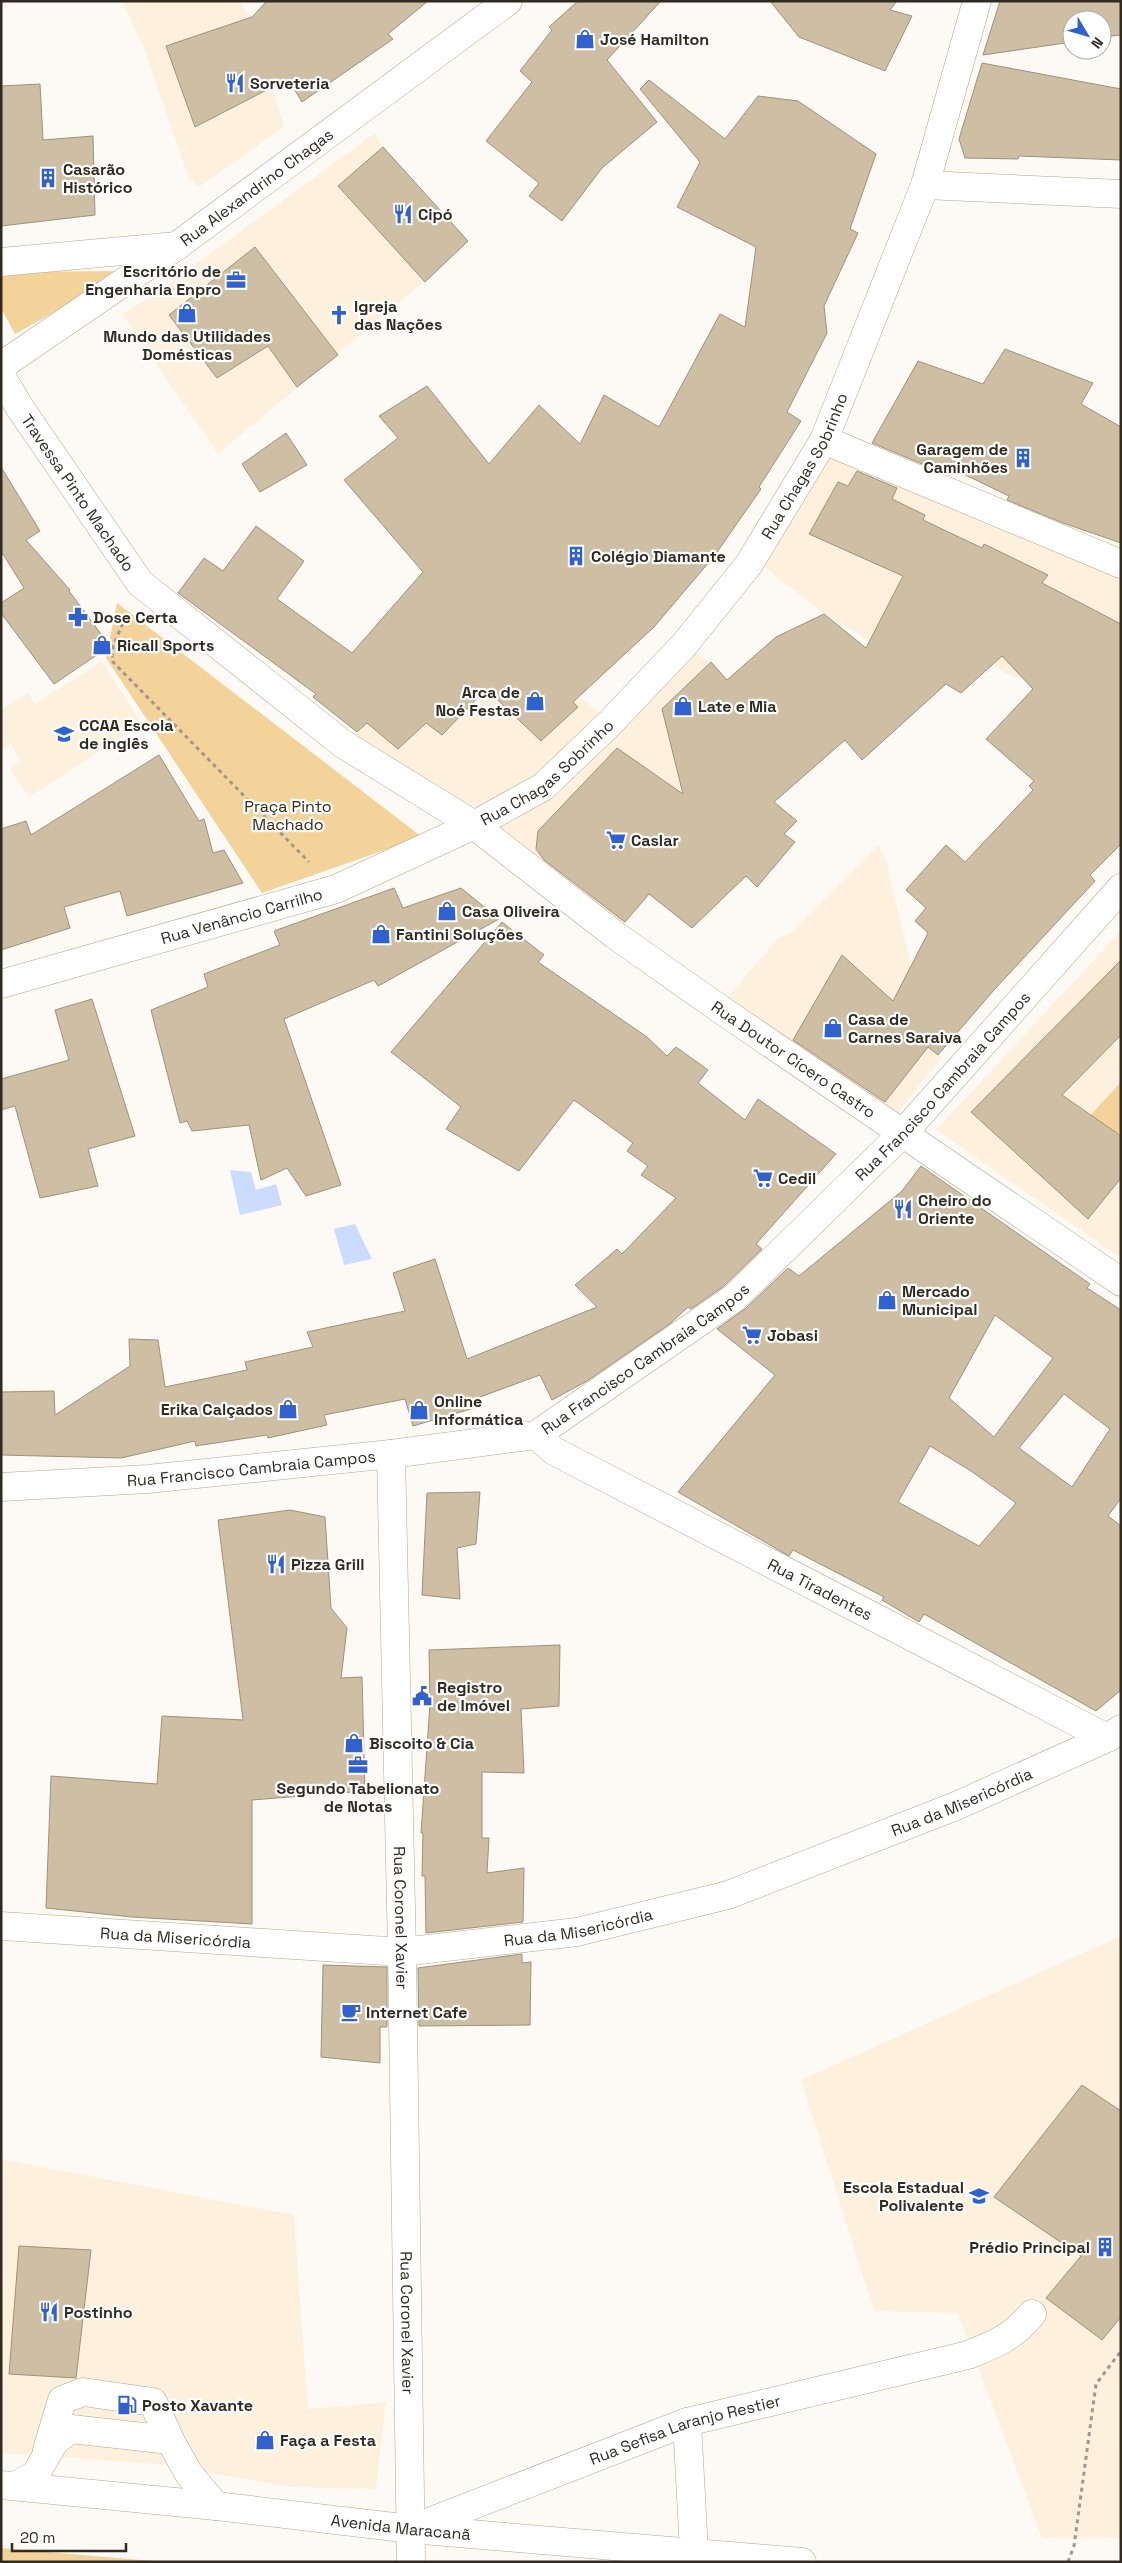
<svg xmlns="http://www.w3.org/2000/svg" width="1122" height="2563" font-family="'Space Grotesk',sans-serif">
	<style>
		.built { fill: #fdf1dd }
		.green { fill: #f3d39a }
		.water { fill: #cbdcfe }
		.building { fill: #cdbea4; stroke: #9f9178; fill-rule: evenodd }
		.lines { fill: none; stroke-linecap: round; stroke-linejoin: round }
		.minor-casing { stroke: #b4a58c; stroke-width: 29 }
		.major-casing { stroke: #b4a58c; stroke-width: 29 }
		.path { stroke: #9c9890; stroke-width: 3; stroke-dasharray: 4 4; stroke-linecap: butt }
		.minor { stroke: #fff; stroke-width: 28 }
		.major { stroke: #fff; stroke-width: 28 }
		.labels { text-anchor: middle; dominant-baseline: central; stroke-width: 4.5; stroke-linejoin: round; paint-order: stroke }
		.poi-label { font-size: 16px; font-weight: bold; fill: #302a20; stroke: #fff; text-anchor: start }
		.street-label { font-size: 16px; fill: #302a20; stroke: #fff }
		.park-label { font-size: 16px; fill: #382a10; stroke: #fff }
	</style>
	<rect width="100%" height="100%" fill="#fdfaf5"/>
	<g class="built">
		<polygon points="122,1 239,1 251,18 284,127 199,187 189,179 144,48"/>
		<polygon points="375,133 383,147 468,241 436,271 218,454 122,314 155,294"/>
		<polygon points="825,453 1121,578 1121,695 1109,706 1005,673 982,658 886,650 824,614 758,562"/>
		<polygon points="479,617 604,716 688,649 711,662 787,745 737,790 620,930 350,740"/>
		<polygon points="102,661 142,724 29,797 10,768 21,761 11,744 1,750 1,710 28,693 35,704"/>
		<polygon points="878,845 887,863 911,967 886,1015 942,1057 893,1119 727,998 778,938 789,934"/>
		<polygon points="1121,931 1121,1258 936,1130"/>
		<polygon points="1121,1936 1121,2538 1042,2538 958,2313 874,2311 801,2080"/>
		<polygon points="1,2159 294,2215 308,2409 386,2402 376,2489 290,2487 157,2464 1,2453"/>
	</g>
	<g class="green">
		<polygon points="127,271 15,334 1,308 1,272"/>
		<polygon points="117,603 422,837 262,893 106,658"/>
		<polygon points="1121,1082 1121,1130 1112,1140 1088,1118"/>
		<polygon points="1,2548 164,2562 1,2562"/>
	</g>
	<g class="water">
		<polygon points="230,1170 251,1172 256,1190 276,1184 282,1205 240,1215"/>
		<polygon points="355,1224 372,1259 344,1265 334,1229"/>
	</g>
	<g class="building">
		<polygon points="267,1 428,1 388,34 393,39 302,102 288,79 195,127 166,46 252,17"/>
		<polygon points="578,1 661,1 607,60 657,122 602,168 562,221 529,196 539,183 486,141 532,82 520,71 552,30 549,27"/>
		<polygon points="770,1 897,1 890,10 912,16 885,71 799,37"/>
		<polygon points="1000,1 1121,1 1121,35 1102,37 1102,20 1072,20 1072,42 983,55"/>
		<polygon points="982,63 1121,89 1121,160 1019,156 1018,159 965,158 959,139"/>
		<polygon points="649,80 725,139 758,96 798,101 876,154 850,229 858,233 824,306 827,333 787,412 801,421 759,487 761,489 715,555 654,627 573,702 578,707 541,741 486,689 442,735 426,723 398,749 367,723 357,732 313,697 316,694 178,593 204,558 223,571 256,526 304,561 277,599 352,653 423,572 344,480 398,438 379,416 427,386 489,464 539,405 580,444 604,395 659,427 720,314 745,327 756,247 677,207 700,162 640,89"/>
		<polygon points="40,84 43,140 93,136 95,215 1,226 1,86"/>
		<polygon points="383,147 468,241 425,282 338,186"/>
		<polygon points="255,247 338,355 297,387 268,346 217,378 169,315"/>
		<polygon points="1005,349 1093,383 1081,404 1121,427 1121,543 1063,523 1007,500 1009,496 949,467 946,474 872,443 918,361 983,384"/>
		<polygon points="286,433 307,465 260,492 242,464"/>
		<polygon points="1,467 40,531 26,540 70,590 69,591 110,646 54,684 1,613 1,603 24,588 3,554 1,555"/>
		<polygon points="857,471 897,488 892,499 925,515 923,520 982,548 984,544 1048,575 1042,583 1121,624 1121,844 1090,875 1095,881 994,990 938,1055 928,1047 885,1102 793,1040 842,955 893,1001 928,933 915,921 926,908 906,890 946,845 965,862 1033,790 1029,786 1034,781 986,739 1033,689 1002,656 961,693 946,684 862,760 845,740 774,802 797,821 784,834 795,842 757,887 746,876 692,928 649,894 625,922 544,860 536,849 538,831 617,748 683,794 662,709 711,662 727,680 776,637 824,614 866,648 903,576 809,534 838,482 848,486"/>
		<polygon points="159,755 199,821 204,819 213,853 224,850 243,883 127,916 120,891 64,907 70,928 1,950 1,829 26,821 31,835"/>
		<polygon points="394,888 403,908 461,888 499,919 378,986 374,980 284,1019 341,1185 306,1196 287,1168 261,1180 249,1125 192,1131 187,1121 180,1123 151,1010 208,987 204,974 280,945 274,931"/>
		<polygon points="502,922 544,955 538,962 647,1037 667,1056 676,1047 708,1070 698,1083 745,1120 758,1099 836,1154 756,1244 762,1249 724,1286 691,1309 688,1307 671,1323 587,1381 552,1400 540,1375 480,1397 481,1406 413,1426 405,1399 324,1415 327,1425 268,1438 267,1435 196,1446 195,1441 121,1458 1,1455 1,1392 54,1391 55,1415 130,1366 129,1339 158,1340 165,1387 247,1370 245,1362 313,1347 307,1332 405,1311 393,1273 435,1259 467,1359 597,1307 575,1285 617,1249 622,1254 676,1198 641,1175 648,1166 627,1151 633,1143 574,1100 519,1171 446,1129 461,1107 391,1052"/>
		<polygon points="1121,960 1121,1035 1062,1095 1121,1136 1121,1178 1088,1219 971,1112"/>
		<polygon points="92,999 135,1136 88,1149 98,1186 40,1198 15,1106 1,1110 1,1079 69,1060 55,1010"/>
		<path d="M 921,1166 L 1090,1284 L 1087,1288 L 1121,1310 L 1121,1498 L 1108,1516 L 1121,1526 L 1121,1690 L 1096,1711 L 924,1614 L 919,1622 L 882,1600 L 884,1597 L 793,1550 L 789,1556 L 678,1492 L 775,1375 L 717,1329 L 745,1309 L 788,1268 L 799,1276 L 902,1191 ZM 995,1315 L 1053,1358 L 994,1437 L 949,1398 ZM 1064,1394 L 1110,1429 L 1072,1487 L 1019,1448 ZM 930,1446 L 971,1471 L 1016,1503 L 979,1546 L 898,1502 Z"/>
		<polygon points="480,1492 476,1544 457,1548 460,1599 422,1595 427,1493"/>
		<polygon points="290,1510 325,1517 331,1608 347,1628 341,1678 362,1677 365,1791 252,1800 252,1924 132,1917 46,1908 51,1776 157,1784 162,1716 243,1720 218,1520"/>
		<polygon points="560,1645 559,1706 521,1709 524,1773 482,1772 482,1838 489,1838 487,1873 524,1868 523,1922 426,1933 425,1876 422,1876 423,1833 421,1833 430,1704 429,1650"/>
		<polygon points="522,1954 522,1963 531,1962 530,2025 419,2026 418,1968"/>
		<polygon points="323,1965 387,1967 387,2027 380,2027 380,2063 321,2057"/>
		<polygon points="1082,2085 1121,2111 1121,2317 1102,2340 1046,2298 1081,2256 994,2197"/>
		<polygon points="19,2246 91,2250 76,2378 9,2374"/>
	</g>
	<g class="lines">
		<defs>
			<g id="minor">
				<polyline points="925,185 1121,194"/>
				<polyline points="1,262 177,246"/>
				<path id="s1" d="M 1,366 L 178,245 L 508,1"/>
				<path id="s2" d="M 1,376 L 20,408 L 140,583 L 343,744 L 474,825 L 615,935 L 720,1009 L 1121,1282"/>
				<polyline points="824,440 1121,564"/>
				<path id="s3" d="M 1,984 L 336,889 L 474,825 L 543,787 L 609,724 L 684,645 L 749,564 L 824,440 L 925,185 L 977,1"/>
				<path id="s4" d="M 536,1435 L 554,1451 L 1107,1738"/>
				<path id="s5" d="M 391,1454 L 402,1952 L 411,2562"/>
				<path id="s6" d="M 1,1487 L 148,1479 L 391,1454 L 536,1435 L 734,1298 L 904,1132 L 1121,888"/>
				<path id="s7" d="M 1,1926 L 402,1952 L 577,1932 L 728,1895 L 956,1806 L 1107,1738 L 1121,1729"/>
				<polyline points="687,2422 694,2551"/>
				<polyline points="47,2450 62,2400 83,2392 153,2402 170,2440"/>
				<polyline points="14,2486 35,2475 55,2441 71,2429 170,2440 189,2474 216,2506"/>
				<path id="s8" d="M 411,2529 L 687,2422 L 968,2355 C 995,2344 1012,2338 1032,2314"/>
			</g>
			<g id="major">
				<path id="s9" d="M 1,2485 L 216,2506 L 411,2529 L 802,2562"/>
			</g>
		</defs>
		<use href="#minor" class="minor-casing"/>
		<use href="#major" class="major-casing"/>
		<g class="path">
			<polyline points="126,616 113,646 112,661 309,862"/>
			<polyline points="1068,2562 1074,2546 1096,2384 1121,2351"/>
		</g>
		<use href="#minor" class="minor"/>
		<use href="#major" class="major"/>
	</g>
	<defs>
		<symbol id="shop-bare" viewBox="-9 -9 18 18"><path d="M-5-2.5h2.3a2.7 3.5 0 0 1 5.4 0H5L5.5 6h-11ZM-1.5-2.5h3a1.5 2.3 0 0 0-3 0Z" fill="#3160cf" stroke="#fff" stroke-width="2.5" paint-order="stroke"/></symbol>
		<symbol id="restaurant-bare" viewBox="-9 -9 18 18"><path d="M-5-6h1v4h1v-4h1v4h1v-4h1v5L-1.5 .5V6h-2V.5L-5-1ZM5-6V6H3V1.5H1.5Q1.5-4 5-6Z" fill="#3160cf" stroke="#fff" stroke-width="2.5" paint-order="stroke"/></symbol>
		<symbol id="building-bare" viewBox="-9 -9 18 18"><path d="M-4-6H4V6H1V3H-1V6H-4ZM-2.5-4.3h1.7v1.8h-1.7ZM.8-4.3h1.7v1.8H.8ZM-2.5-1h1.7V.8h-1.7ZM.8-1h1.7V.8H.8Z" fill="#3160cf" stroke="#fff" stroke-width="2.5" paint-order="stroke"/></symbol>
		<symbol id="office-bare" viewBox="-9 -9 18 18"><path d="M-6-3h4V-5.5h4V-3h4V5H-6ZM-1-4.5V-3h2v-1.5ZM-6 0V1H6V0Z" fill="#3160cf" stroke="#fff" stroke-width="2.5" paint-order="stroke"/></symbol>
		<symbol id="church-bare" viewBox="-9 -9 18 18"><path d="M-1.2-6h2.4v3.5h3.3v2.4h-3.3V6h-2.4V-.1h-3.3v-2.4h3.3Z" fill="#3160cf" stroke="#fff" stroke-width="2.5" paint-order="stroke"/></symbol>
		<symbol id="pharmacy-bare" viewBox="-9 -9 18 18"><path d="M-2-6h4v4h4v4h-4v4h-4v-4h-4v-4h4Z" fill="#3160cf" stroke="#fff" stroke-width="2.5" paint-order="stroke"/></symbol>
		<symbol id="school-bare" viewBox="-9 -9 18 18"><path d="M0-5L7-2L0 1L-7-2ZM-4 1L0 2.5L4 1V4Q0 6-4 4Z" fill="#3160cf" stroke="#fff" stroke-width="2.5" paint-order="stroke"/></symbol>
		<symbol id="supermarket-bare" viewBox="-9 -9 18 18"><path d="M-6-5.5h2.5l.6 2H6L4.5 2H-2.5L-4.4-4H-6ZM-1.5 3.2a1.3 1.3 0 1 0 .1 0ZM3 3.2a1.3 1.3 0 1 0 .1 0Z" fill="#3160cf" stroke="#fff" stroke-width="2.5" paint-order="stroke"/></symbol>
		<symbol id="civic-bare" viewBox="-9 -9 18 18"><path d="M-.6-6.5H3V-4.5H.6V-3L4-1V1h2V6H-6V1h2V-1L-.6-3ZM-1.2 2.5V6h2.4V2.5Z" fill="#3160cf" stroke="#fff" stroke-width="2.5" paint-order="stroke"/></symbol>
		<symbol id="cafe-bare" viewBox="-9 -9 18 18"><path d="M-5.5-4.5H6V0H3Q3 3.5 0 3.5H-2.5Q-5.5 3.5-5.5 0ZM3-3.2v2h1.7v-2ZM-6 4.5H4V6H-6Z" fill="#3160cf" stroke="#fff" stroke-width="2.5" paint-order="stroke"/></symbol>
		<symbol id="fuel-bare" viewBox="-9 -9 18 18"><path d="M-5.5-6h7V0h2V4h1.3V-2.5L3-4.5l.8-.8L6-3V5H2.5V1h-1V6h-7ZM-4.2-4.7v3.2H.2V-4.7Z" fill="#3160cf" stroke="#fff" stroke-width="2.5" paint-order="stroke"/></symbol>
	</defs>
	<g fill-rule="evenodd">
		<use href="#shop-bare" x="571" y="25" width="28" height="28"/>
		<use href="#restaurant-bare" x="221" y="69" width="28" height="28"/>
		<use href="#building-bare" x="34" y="164" width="28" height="28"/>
		<use href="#restaurant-bare" x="389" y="200" width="28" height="28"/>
		<use href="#office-bare" x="222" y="266" width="28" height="28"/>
		<use href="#shop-bare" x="173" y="299" width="28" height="28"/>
		<use href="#church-bare" x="325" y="301" width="28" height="28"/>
		<use href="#building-bare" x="1009" y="444" width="28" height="28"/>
		<use href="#building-bare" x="562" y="542" width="28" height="28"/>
		<use href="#pharmacy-bare" x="64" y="603" width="28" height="28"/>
		<use href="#shop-bare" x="88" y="631" width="28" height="28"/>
		<use href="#shop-bare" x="521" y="687" width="28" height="28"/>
		<use href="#shop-bare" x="669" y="692" width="28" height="28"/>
		<use href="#school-bare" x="50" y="720" width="28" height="28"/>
		<use href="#supermarket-bare" x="602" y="826" width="28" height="28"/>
		<use href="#shop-bare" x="433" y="897" width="28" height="28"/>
		<use href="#shop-bare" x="367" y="920" width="28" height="28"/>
		<use href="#shop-bare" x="819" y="1014" width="28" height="28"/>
		<use href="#supermarket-bare" x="749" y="1164" width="28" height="28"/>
		<use href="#restaurant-bare" x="889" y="1195" width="28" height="28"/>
		<use href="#shop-bare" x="873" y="1286" width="28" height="28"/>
		<use href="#supermarket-bare" x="738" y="1321" width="28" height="28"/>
		<use href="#shop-bare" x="274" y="1395" width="28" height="28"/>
		<use href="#shop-bare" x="405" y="1396" width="28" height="28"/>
		<use href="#restaurant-bare" x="262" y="1550" width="28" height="28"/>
		<use href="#civic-bare" x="408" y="1682" width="28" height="28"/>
		<use href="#shop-bare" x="340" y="1729" width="28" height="28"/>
		<use href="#office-bare" x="344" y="1751" width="28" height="28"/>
		<use href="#cafe-bare" x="337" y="1998" width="28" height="28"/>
		<use href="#school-bare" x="965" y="2182" width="28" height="28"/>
		<use href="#building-bare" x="1091" y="2233" width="28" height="28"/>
		<use href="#restaurant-bare" x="35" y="2298" width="28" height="28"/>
		<use href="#fuel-bare" x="113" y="2391" width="28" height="28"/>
		<use href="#shop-bare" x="251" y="2426" width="28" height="28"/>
	</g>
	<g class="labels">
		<g class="poi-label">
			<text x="600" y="39">José Hamilton</text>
			<text x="250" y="83">Sorveteria</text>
			<text x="63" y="169">Casarão<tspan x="63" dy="18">Histórico</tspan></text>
			<text x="418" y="214">Cipó</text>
			<text x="221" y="271" text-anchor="end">Escritório de<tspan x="221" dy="18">Engenharia Enpro</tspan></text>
			<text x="354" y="306">Igreja<tspan x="354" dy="18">das Nações</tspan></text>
			<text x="187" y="336" text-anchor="middle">Mundo das Utilidades<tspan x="187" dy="18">Domésticas</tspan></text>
			<text x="1008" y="449" text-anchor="end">Garagem de<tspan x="1008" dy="18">Caminhões</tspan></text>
			<text x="591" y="556">Colégio Diamante</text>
			<text x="93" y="617">Dose Certa</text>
			<text x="117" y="645">Ricall Sports</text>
			<text x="520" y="692" text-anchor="end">Arca de<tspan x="520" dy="18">Noé Festas</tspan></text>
			<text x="698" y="706">Late e Mia</text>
			<text x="79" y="725">CCAA Escola<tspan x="79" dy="18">de inglês</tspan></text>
			<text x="631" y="840">Caslar</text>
			<text x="462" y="911">Casa Oliveira</text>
			<text x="396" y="934">Fantini Soluções</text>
			<text x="848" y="1019">Casa de<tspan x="848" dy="18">Carnes Saraiva</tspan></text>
			<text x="778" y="1178">Cedil</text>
			<text x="918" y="1200">Cheiro do<tspan x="918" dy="18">Oriente</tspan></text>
			<text x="902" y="1291">Mercado<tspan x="902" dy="18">Municipal</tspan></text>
			<text x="767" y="1335">Jobasi</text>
			<text x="434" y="1401">Online<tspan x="434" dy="18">Informática</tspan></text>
			<text x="273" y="1409" text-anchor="end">Erika Calçados</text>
			<text x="291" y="1564">Pizza Grill</text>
			<text x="437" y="1687">Registro<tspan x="437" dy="18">de Imóvel</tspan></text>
			<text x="369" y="1743">Biscoito &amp; Cia</text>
			<text x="358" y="1788" text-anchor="middle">Segundo Tabelionato<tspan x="358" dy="18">de Notas</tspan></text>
			<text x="366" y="2012">Internet Cafe</text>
			<text x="964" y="2187" text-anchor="end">Escola Estadual<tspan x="964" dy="18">Polivalente</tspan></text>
			<text x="1090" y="2247" text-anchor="end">Prédio Principal</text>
			<text x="64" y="2312">Postinho</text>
			<text x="142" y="2405">Posto Xavante</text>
			<text x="280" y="2440">Faça a Festa</text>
		</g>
		<g class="street-label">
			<text stroke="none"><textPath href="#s1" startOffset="312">Rua Alexandrino Chagas</textPath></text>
			<text stroke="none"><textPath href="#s3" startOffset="996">Rua Chagas Sobrinho</textPath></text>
			<text stroke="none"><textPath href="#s2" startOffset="140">Travessa Pinto Machado</textPath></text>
			<text stroke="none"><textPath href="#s3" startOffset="591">Rua Chagas Sobrinho</textPath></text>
			<text stroke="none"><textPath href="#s3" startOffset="250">Rua Venâncio Carrilho</textPath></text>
			<text stroke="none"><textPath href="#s2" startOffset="1059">Rua Doutor Cícero Castro</textPath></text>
			<text stroke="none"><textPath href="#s6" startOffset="1076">Rua Francisco Cambraia Campos</textPath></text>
			<text stroke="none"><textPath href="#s6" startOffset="671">Rua Francisco Cambraia Campos</textPath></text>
			<text stroke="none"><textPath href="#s6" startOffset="251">Rua Francisco Cambraia Campos</textPath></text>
			<text stroke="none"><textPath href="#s4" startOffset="324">Rua Tiradentes</textPath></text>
			<text stroke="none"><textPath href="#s7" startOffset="985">Rua da Misericórdia</textPath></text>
			<text stroke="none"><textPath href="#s5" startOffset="464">Rua Coronel Xavier</textPath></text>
			<text stroke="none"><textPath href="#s7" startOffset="580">Rua da Misericórdia</textPath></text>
			<text stroke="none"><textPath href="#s7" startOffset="175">Rua da Misericórdia</textPath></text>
			<text stroke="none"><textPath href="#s5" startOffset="869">Rua Coronel Xavier</textPath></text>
			<text stroke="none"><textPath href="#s8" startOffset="292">Rua Sefisa Laranjo Restier</textPath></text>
			<text stroke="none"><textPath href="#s9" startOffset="402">Avenida Maracanã</textPath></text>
		</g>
		<g class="park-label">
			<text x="288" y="806">Praça Pinto<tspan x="288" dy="18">Machado</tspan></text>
		</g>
	</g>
	<rect width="1122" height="2563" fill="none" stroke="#302a20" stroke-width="5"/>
	<g transform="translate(1087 35) rotate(128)"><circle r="24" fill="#ffffff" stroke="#acaaa6"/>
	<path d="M0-4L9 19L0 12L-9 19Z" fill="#3160cf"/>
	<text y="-8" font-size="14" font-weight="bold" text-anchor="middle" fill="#302a20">N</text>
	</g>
	<path d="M12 2543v8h114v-8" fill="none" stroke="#302a20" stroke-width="2.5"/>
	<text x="20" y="2543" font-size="15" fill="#302a20" stroke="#ffffff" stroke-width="4" paint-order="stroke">20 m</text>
</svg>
